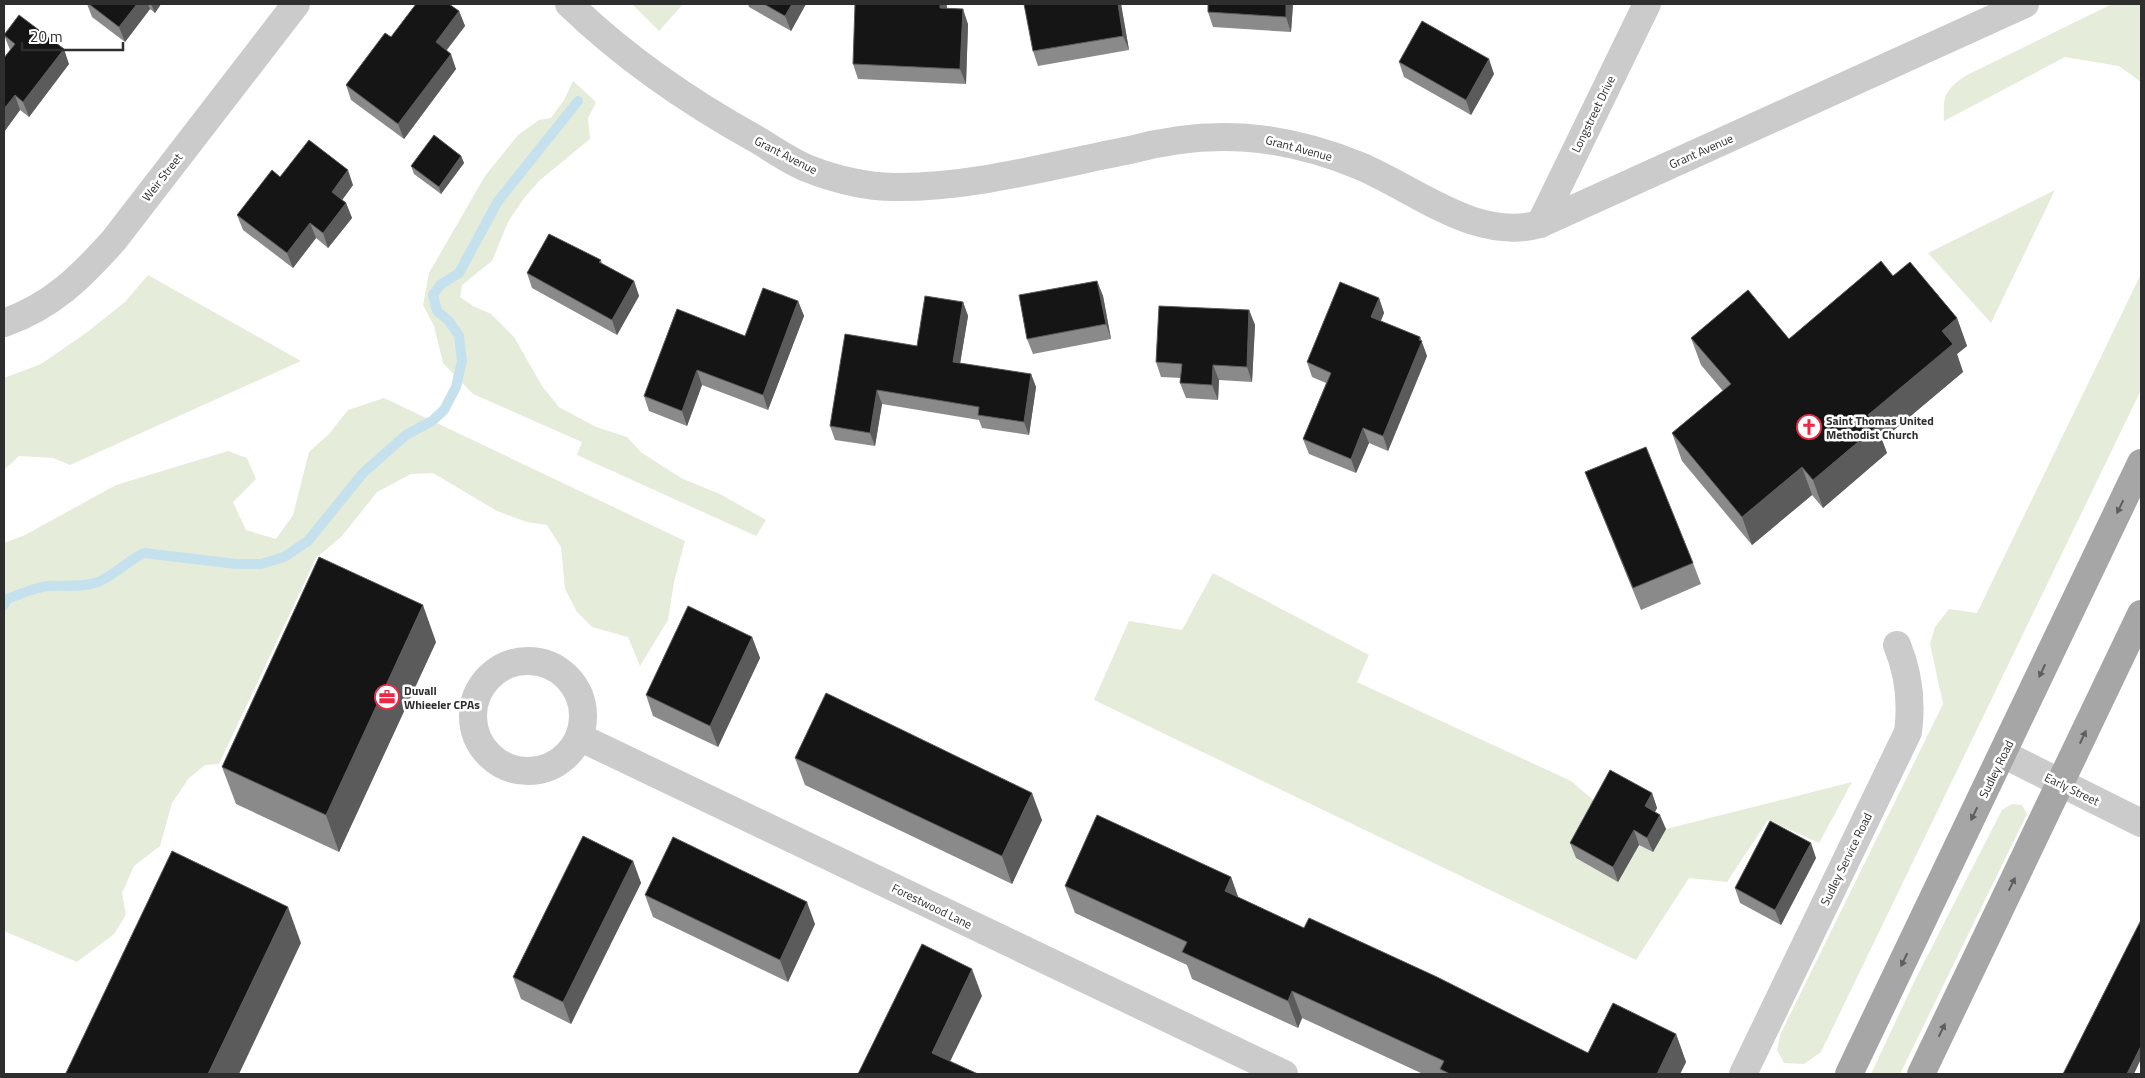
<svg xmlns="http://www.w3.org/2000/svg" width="2145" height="1078" font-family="'Titillium Web',sans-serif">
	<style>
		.green { fill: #e5ecda }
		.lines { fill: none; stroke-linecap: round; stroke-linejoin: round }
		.stream { stroke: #c5e1ed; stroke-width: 10 }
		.minor { stroke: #cbcbcb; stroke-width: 28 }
		.major { stroke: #a6a6a6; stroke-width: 28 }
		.wall { fill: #8a8a8a }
		.shaded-wall { fill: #5b5b5b }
		.building { fill: #151515; stroke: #5b5b5b }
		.oneway { fill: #5e5e5e }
		.labels { text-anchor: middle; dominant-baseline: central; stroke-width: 5; stroke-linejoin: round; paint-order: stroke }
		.street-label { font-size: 12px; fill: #2e2e2e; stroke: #fff }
		.poi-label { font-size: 12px; font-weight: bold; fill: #2e2e2e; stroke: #fff; text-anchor: start }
	</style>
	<rect width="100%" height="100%" fill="#fff"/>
	<g class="green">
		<polygon points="632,4 683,4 659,31"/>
		<path d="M 2112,4 L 2141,4 L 2141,82 L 2119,66 L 2065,57 L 1944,121 C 1943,96 1944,91 1965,76 Z"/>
		<polygon points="573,81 596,102 588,118 590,139 540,180 524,198 508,222 492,261 462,285 460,297 473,306 491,314 514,337 542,386 559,407 596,427 627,437 642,453 683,479 720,494 766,520 756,536 577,455 582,442 473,394 443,363 434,326 423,305 429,273 485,176 518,135 539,120 551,118 564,100"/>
		<polygon points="2055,190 1991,323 1928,253"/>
		<polygon points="2141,274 2141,390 1821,1052 1804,1064 1784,1063 1777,1050 1780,1035 1943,704 1930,644 1935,627 1949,609 1977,613"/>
		<polygon points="148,275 301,361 70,465 53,458 19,456 4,470 4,378 41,364 86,333 125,302"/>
		<polygon points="384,398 685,541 674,582 668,620 640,666 628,637 592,627 577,612 565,589 561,547 547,525 527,522 497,511 433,473 411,474 377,492 342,536 316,558 219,764 205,765 189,778 172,803 160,846 134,866 122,893 126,915 114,934 77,962 4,931 4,543 25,535 116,485 228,451 247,458 256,479 233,502 246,530 276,539 293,515 309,452 329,434 348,410"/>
		<polygon points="1213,573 1369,655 1357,682 1571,781 1599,805 1618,882 1639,845 1653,852 1666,829 1852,782 1819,843 1768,820 1727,882 1689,878 1636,960 1094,700 1129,621 1182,630"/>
		<polygon points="2012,804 2022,805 2027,814 1900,1074 1871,1074 1916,978 2002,810"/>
	</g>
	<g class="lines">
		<path class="stream" d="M 4,605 L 7,599 C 19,595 35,587 48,586 C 65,585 81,588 98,582 C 115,575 127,561 144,553 L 236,564 L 261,564 L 284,557 L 308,541 L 363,473 L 406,435 L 432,421 L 444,410 L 456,387 L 462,361 L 459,336 L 449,321 L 437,311 L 433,295 L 440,285 L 459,273 L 498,201 L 578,101"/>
		<g class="minor">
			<path d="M 569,4 C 625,58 689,102 756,139 C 773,149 791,162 809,169 C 834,179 867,187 894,187 C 973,188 1052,165 1130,150 C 1211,128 1282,134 1360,166 C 1417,190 1476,242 1540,224 L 2025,4"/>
			<polyline points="1540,224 1647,4"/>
			<path d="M 4,323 C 52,306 81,277 114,240 L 296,4"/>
			<circle cx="528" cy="716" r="55"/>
			<polyline points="579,737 1284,1074"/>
			<polyline points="2003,754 2141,823"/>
			<path d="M 1743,1074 L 1908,732 C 1912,702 1909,674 1897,645"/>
		</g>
		<g class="major">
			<polyline points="1849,1074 2141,463"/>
			<polyline points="1921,1074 2141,614"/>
		</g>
	</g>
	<g class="wall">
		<polygon points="87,4 161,4 155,13 150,9 125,42 92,17"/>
		<polygon points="748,4 806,4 791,31 749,7"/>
		<polygon points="1121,4 1129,50 1038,66 1033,51"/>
		<polygon points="1208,4 1293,4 1291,32 1213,27 1208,12"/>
		<polygon points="947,6 946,8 968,24 966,84 858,79 853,64"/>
		<polygon points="459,11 465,26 447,50 456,69 404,139 351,100 346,85 391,37"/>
		<polygon points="4,35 69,64 29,117 20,110 4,132 4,58 10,50"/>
		<polygon points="1399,62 1494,74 1471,115 1404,77"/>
		<polygon points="461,156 464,163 441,194 414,174 411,166"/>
		<polygon points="280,177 353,185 342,200 346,203 352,218 328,248 316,238 293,268 243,230 237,215"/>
		<polygon points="601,260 602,264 634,281 639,296 617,335 532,288 527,273"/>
		<polygon points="1893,276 1957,318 1967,346 1957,354 1963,372 1882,440 1887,453 1823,508 1812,495 1752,545 1682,461 1672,433 1723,391 1701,365 1691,338 1789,339"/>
		<polygon points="1097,281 1103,296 1111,339 1033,354 1027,339"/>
		<polygon points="1379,298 1384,313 1381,321 1420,337 1427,356 1388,451 1369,443 1356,473 1309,454 1303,439 1326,383 1312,377 1307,362"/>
		<polygon points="798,301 804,316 768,410 702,385 687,426 649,411 644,396 745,336"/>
		<polygon points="963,302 968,316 960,363 1031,374 1036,387 1029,435 982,428 979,420 882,404 875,446 835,440 830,426 917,346"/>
		<polygon points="1249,310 1255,325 1252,382 1219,380 1218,400 1186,398 1180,383 1181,378 1161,377 1156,362"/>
		<polygon points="1585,472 1693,563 1701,584 1641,610 1593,493"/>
		<polygon points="752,637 760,658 718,747 653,716 646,695"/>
		<polygon points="436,642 339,852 236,804 222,767"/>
		<polygon points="795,758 1042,820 1012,884 805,785"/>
		<polygon points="1652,793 1657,808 1655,812 1666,829 1653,852 1639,845 1618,882 1576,858 1570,843"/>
		<polygon points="1816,858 1781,925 1740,903 1735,888"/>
		<polygon points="633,861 641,883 571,1024 521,999 513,977"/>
		<polygon points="1231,877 1238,897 1304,928 1588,1053 1676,1034 1686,1062 1680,1074 1423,1074 1302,1018 1298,1028 1192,979 1187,965 1075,913 1065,886"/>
		<polygon points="645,895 815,924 788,982 653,917"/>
	</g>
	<g class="shaded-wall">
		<polygon points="137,4 148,4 150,9 125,42 119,27"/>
		<polygon points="151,4 161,4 155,13"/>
		<polygon points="792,4 806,4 791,31 785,16"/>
		<polygon points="940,4 946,4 947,6 946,23 940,8"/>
		<polygon points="1118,4 1121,4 1129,50 1123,36"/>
		<polygon points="1286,4 1293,4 1291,32 1286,17"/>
		<polygon points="963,9 968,24 966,84 960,69"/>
		<polygon points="459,11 465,26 441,57 436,42"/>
		<polygon points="64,49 69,64 29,117 23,102"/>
		<polygon points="451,54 456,69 404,139 398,124"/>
		<polygon points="1489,59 1494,74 1471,115 1466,100"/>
		<polygon points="15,95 20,110 4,132 4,109"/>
		<polygon points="461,156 464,163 441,194 439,187"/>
		<polygon points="348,170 353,185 337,207 332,192"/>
		<polygon points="346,203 352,218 328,248 323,233"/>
		<polygon points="310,223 316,238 293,268 287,253"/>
		<polygon points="634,281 639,296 617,335 612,320"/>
		<polygon points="1097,281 1103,296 1111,339 1106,324"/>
		<polygon points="1379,298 1384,313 1376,331 1371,317"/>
		<polygon points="798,301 804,316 768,410 763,395"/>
		<polygon points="963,302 968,316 958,376 953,362"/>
		<polygon points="1249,310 1255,325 1252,382 1247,367"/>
		<polygon points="1957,318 1967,346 1957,354 1963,372 1882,440 1887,453 1823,508 1813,480 1942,331"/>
		<polygon points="1420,337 1427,356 1388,451 1383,436"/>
		<polygon points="1213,365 1219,380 1218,400 1212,385"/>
		<polygon points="697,370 702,385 687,426 682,411"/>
		<polygon points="1031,374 1036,387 1029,435 1024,422"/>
		<polygon points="877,390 882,404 875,446 870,433"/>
		<polygon points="1363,428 1369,443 1356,473 1351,459"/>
		<polygon points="1802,467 1812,495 1752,545 1742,517"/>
		<polygon points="423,605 436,642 339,852 326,815"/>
		<polygon points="752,637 760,658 718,747 710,726"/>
		<polygon points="1032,793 1042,820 1012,884 1002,856"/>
		<polygon points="1652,793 1657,808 1650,821 1645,806"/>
		<polygon points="1660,815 1666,829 1653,852 1647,838"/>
		<polygon points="1634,830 1639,845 1618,882 1613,867"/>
		<polygon points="1811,843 1816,858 1781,925 1775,910"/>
		<polygon points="633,861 641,883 571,1024 563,1002"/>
		<polygon points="1231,877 1241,905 1225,891"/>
		<polygon points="807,902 815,924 788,982 780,960"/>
		<polygon points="288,907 301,943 239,1074 208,1074"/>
		<polygon points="972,969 982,996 944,1074 932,1053"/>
		<polygon points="1292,991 1302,1018 1298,1028 1288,1001"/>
		<polygon points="1676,1034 1686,1062 1680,1074 1657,1074"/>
		<polygon points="2141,1046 2141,1059 2134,1074 2127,1074"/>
	</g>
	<g class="building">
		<polygon points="89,4 137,4 119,27"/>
		<polygon points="416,4 449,4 459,11 436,42 451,54 398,124 346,85 385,33 391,37"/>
		<polygon points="764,4 792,4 785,16"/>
		<polygon points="855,4 940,4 940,8 963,9 960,69 853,64"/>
		<polygon points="1024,4 1118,4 1123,36 1033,51"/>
		<polygon points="1208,4 1286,4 1286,17 1208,12"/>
		<polygon points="19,15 64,49 23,102 15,95 4,109 4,58 15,44 4,35"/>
		<polygon points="1422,21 1489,59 1466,100 1399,62"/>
		<polygon points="434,135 461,156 439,187 411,166"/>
		<polygon points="309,140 348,170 332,192 346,203 323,233 310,223 287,253 237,215 272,170 280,177"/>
		<polygon points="549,234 601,260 599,262 634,281 612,320 527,273"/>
		<polygon points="1881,261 1893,276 1910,262 1957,318 1942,331 1953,344 1868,415 1877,426 1813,480 1802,467 1742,517 1672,433 1731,384 1691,338 1748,290 1789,339"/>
		<polygon points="1097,281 1106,324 1027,339 1019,295"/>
		<polygon points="1340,282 1379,298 1371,317 1420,337 1419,340 1422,341 1383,436 1363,428 1351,459 1303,439 1331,373 1307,362"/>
		<polygon points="763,288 798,301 763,395 697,370 682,411 644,396 677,309 745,336"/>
		<polygon points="925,296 963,302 953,362 1031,374 1024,422 978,415 979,407 877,390 870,433 830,426 845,334 917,346"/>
		<polygon points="1159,306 1249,310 1247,367 1213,365 1212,385 1180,383 1182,364 1156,362"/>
		<polygon points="1646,447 1693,563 1633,588 1585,472"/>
		<polygon points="319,557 423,605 326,815 222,767"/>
		<polygon points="688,606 752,637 710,726 646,695"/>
		<polygon points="826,693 1032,793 1002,856 795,758"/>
		<polygon points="1610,770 1652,793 1645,806 1660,815 1647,838 1634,830 1613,867 1570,843"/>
		<polygon points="1097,815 1231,877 1225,891 1304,928 1309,918 1437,977 1588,1053 1613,1003 1676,1034 1657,1074 1450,1074 1440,1069 1444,1061 1292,991 1288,1001 1182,952 1187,942 1065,886"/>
		<polygon points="1770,821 1811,843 1775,910 1735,888"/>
		<polygon points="583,836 633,861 563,1002 513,977"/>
		<polygon points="673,837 807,902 780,960 645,895"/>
		<polygon points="172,851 288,907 208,1074 70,1074 66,1073"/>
		<polygon points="2141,920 2141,1046 2127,1074 2063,1074"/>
		<polygon points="922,944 972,969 932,1053 978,1074 858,1074"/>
	</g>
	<defs><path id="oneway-solid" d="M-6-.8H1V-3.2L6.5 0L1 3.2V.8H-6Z" transform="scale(1.25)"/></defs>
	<g class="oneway">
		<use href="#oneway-solid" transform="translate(2120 507) rotate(116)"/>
		<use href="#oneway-solid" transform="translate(2042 671) rotate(115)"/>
		<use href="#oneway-solid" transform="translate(2083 737) rotate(-65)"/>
		<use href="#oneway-solid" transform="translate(1974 814) rotate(116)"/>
		<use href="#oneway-solid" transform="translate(2012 884) rotate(-64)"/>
		<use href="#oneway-solid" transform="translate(1904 960) rotate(116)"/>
		<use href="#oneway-solid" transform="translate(1942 1030) rotate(-64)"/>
	</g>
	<defs>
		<symbol id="church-ring" viewBox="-11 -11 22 22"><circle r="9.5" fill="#fff" stroke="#ee2744" stroke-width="1.5"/><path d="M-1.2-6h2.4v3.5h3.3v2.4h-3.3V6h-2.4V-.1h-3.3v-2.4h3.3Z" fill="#ee2744"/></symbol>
		<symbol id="office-ring" viewBox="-11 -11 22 22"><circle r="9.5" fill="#fff" stroke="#ee2744" stroke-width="1.5"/><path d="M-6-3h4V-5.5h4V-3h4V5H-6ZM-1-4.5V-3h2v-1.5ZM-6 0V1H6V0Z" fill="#ee2744"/></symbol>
	</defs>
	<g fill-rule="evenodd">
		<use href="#church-ring" x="1795" y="413" width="28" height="28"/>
		<use href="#office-ring" x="373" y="683" width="28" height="28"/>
	</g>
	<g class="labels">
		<g class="street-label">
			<text transform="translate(1593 114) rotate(-64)">Longstreet Drive</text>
			<text transform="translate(1299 148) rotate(15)">Grant Avenue</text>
			<text transform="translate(1701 151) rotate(-24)">Grant Avenue</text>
			<text transform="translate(786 155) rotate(27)">Grant Avenue</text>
			<text transform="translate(162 177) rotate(-52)">Weir Street</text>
			<text transform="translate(1996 769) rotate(-64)">Sudley Road</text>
			<text transform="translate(2072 789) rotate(26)">Early Street</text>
			<text transform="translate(1846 859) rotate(-64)">Sudley Service Road</text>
			<text transform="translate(932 906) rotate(26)">Forestwood Lane</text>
		</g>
		<g class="poi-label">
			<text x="1826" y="420">Saint Thomas United<tspan x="1826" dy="14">Methodist Church</tspan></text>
			<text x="404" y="690">Duvall<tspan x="404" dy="14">Whieeler CPAs</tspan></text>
		</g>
	</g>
	<rect width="2145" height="1078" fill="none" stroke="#2e2e2e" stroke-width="10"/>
	<path d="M22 42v8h101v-8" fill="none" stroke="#2e2e2e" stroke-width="2.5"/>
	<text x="30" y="42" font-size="15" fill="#2e2e2e" stroke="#ffffff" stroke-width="4" paint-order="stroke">20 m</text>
</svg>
